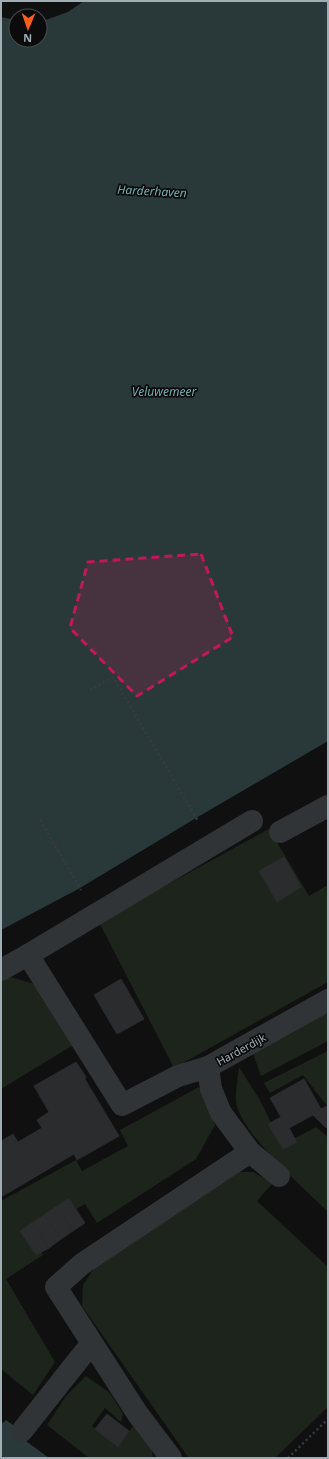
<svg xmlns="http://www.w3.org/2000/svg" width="329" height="1459" font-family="'Noto Sans',sans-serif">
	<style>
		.green { fill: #1d241c }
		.water { fill: #29393a }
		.building { fill: #2a2c2e; stroke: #2a2b2e }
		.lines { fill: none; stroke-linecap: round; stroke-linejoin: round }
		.path { stroke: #373b3e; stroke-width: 2.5; stroke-dasharray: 2 3; stroke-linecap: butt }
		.minor { stroke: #313437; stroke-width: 22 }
		.marked { fill: #c2185b; fill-opacity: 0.2; stroke: #c2185b; stroke-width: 3; stroke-dasharray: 8 5; stroke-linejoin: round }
		.labels { text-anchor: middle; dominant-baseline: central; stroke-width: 3.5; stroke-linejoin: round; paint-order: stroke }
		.street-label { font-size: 11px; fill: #a0adb3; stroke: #0b0b0c }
		.water-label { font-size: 12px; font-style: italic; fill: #74acb1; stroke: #0b0b0c }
	</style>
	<rect width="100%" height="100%" fill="#101011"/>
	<g class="green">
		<polygon points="269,829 309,896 328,885 328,982 174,1068 99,922"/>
		<polygon points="7,976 42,986 75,1044 1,1089 1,980"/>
		<polygon points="328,1010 328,1041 261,1076 252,1051"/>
		<polygon points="328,1051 328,1107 303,1075 270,1093 264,1083"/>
		<path d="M 239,1067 L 260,1100 L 282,1145 L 316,1127 L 328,1137 L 328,1212 C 306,1190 238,1131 236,1101 C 235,1091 238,1078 239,1067 Z"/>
		<polygon points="199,1087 215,1125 196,1159 97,1223 85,1204 32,1235 43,1255 6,1279 55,1362 33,1395 1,1369 1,1201 76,1160 82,1171 128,1146 120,1130"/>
		<polygon points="240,1172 253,1172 273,1183 257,1201 328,1267 328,1407 275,1458 189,1458 186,1454 82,1306 83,1285 95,1267"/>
		<polygon points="86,1376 110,1393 123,1414 121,1422 105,1408 92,1426 118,1447 133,1426 152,1451 153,1458 89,1458 47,1425 66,1396"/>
	</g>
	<g class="water">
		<polygon points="84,1 328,1 328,741 196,818 80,888 1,930 1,17 16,20 16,40 40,40 40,22 68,12"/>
		<polygon points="6,1420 29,1437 26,1441 49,1458 5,1458 1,1455 1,1422 3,1423"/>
	</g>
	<g class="building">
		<polygon points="284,857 301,887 277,902 259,871"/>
		<polygon points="121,979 144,1019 117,1034 94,995"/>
		<polygon points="76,1062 86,1077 85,1078 86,1081 119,1136 77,1160 74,1154 1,1197 1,1141 13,1134 18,1142 42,1128 37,1120 49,1112 34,1086"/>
		<polygon points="304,1079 321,1109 327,1106 328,1107 328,1126 326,1128 313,1115 289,1128 297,1142 283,1149 268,1124 281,1117 270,1098"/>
		<polygon points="69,1199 85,1223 73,1231 57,1206"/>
		<polygon points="57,1206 73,1231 61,1239 44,1215"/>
		<polygon points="44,1215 61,1239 49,1248 32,1223"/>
		<polygon points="32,1223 49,1248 36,1255 20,1231"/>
		<polygon points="107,1414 129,1431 118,1447 95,1429"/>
	</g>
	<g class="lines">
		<g class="path">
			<polyline points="90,690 113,677 198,821"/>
			<polyline points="40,820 81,890"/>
			<polyline points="288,1458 328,1419"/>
		</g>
		<g class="minor">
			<polyline points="280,832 328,806"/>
			<polyline points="28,955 252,821"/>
			<polyline points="1,970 28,955 122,1105 178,1076 208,1067"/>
			<polyline points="279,1176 250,1152 221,1113 211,1089 208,1067 328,1000"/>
			<polyline points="22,1431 91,1344"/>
			<polyline points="171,1458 137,1413 56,1287 82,1264 250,1152"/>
		</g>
	</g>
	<path class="marked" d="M 201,554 L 233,637 L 137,696 L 70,628 L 88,562 Z"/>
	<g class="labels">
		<g class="street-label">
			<text transform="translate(241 1049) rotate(-29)">Harderdijk</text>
		</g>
		<g class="water-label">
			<text transform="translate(152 191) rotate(3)">Harderhaven</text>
			<text x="164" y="391">Veluwemeer</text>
		</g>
	</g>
	<rect width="329" height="1459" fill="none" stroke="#a0adb3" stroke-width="4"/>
	<g transform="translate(28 28) rotate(182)"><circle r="19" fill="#0b0b0c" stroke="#474c4f"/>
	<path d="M0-3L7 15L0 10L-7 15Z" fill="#fd5c1c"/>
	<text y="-6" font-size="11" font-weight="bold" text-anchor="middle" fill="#a0adb3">N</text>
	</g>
</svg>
